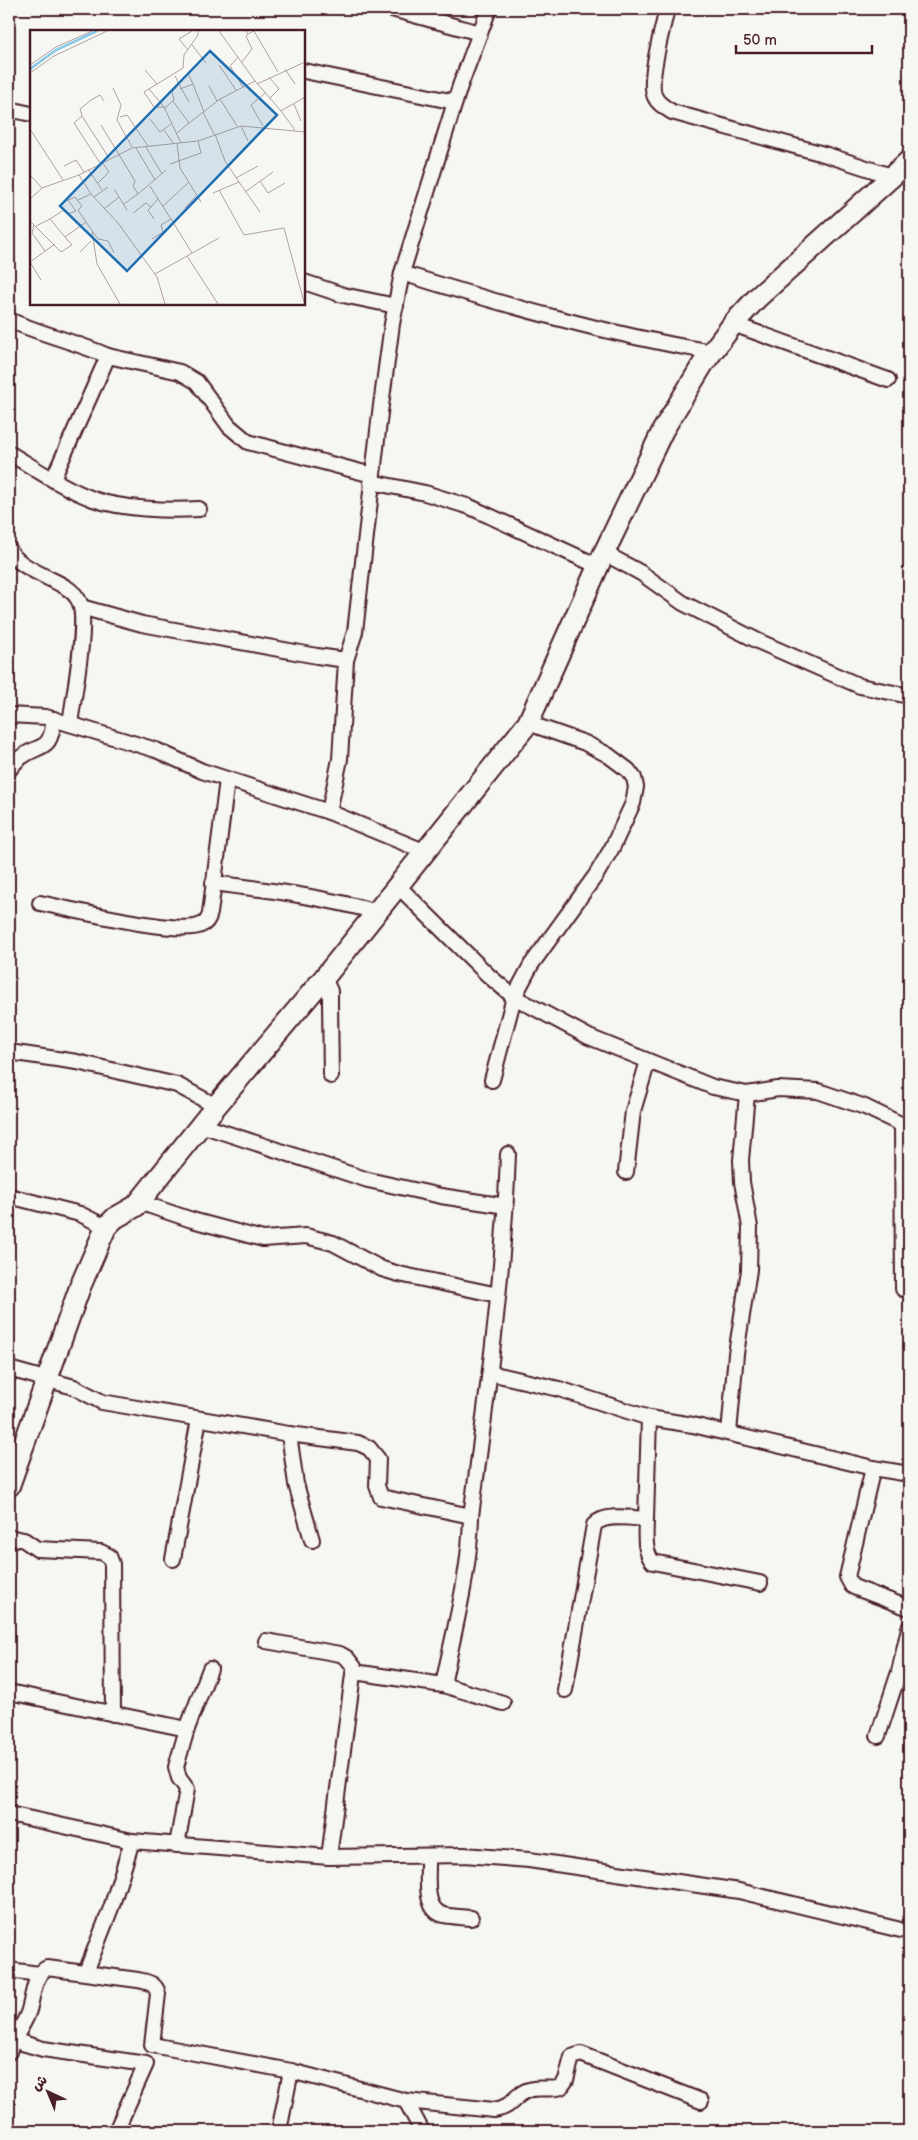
<svg xmlns="http://www.w3.org/2000/svg" width="918" height="2140" font-family="'Balsamiq Sans','Playpen Sans Arabic',sans-serif">
	<style>
		.lines { fill: none; stroke-linecap: round; stroke-linejoin: round }
		.street-casing { stroke: #4a1f2b; stroke-width: 18 }
		.secondary-casing { stroke: #4a1f2b; stroke-width: 24 }
		.street { stroke: #f6f6f2; stroke-width: 14 }
		.secondary { stroke: #f6f6f2; stroke-width: 20 }
		.inset-river { fill: none; stroke: #86c8e7; stroke-width: 2.5 }
		.inset-road { fill: none; stroke: #b1a0a2; stroke-width: 1 }
		.view { fill: #1f6fb2; fill-opacity: 0.15; stroke: #1f6fb2; stroke-width: 2.5 }
		.inset-edge { fill: none; stroke: #4a1f2b; stroke-width: 2.5 }
	</style>
	<rect width="100%" height="100%" fill="#f6f6f2"/>
	<filter id="ink" filterUnits="userSpaceOnUse"><feTurbulence type="fractalNoise" baseFrequency=".02" numOctaves="2"/><feDisplacementMap in="SourceGraphic" scale="10" xChannelSelector="R" yChannelSelector="G"/><feConvolveMatrix kernelMatrix="1 2 1 2 8 2 1 2 1" color-interpolation-filters="sRGB"/></filter>
	<g filter="url(#ink)">
		<g class="lines">
			<defs>
				<g id="street">
					<polyline points="392,9 480,33"/>
					<path d="M 667,9 C 663,27 647,82 655,97 C 658,104 666,108 672,112 L 827,155 L 891,176"/>
					<polyline points="304,71 455,102"/>
					<polyline points="9,109 31,114"/>
					<path d="M 402,273 C 504,305 606,334 712,352"/>
					<polyline points="304,282 343,295 396,306"/>
					<path d="M 9,320 C 41,334 76,342 108,356 L 53,479"/>
					<polyline points="733,324 888,380"/>
					<polyline points="108,356 180,372 197,382 229,426 248,442 372,475"/>
					<path d="M 9,453 C 36,469 63,488 93,499 C 121,509 168,511 199,509"/>
					<polyline points="371,482 425,493 470,507 598,566"/>
					<path d="M 9,549 C 15,563 35,571 48,578 C 60,584 73,589 79,601 C 89,620 73,699 70,724"/>
					<polyline points="604,553 641,573 683,603 760,642 860,686 909,696"/>
					<polyline points="81,607 142,624 317,656 346,660 355,632 380,413 392,324 402,273 460,86 489,9"/>
					<polyline points="9,715 46,717 156,750 202,771 329,812 426,852"/>
					<path d="M 9,770 C 12,766 16,761 20,758 C 41,742 50,754 54,719"/>
					<polyline points="329,812 340,759 346,660"/>
					<path d="M 213,883 C 269,890 323,897 377,912"/>
					<polyline points="398,886 489,976 514,997 589,1037 713,1087 747,1094 778,1089 818,1091 865,1107 909,1128"/>
					<path d="M 40,903 C 69,909 180,936 201,925 C 207,923 209,918 210,913 L 227,780"/>
					<polyline points="324,978 330,991 330,1002 331,1076"/>
					<polyline points="9,1052 77,1062 177,1085 216,1106"/>
					<polyline points="492,1080 514,997 531,965 596,875 612,848 633,803 636,787 634,778 628,770 608,755 585,743 528,723"/>
					<polyline points="201,1125 368,1180 441,1196 506,1206"/>
					<polyline points="902,1126 903,1289"/>
					<polyline points="626,1172 633,1111 648,1061"/>
					<polyline points="9,1196 80,1214 106,1227"/>
					<polyline points="139,1202 192,1220 263,1239 306,1236 333,1243 382,1269 399,1274 498,1295"/>
					<path d="M 9,1369 L 74,1387 L 102,1402 L 289,1434 L 358,1443 L 369,1448 L 378,1459 L 377,1486 L 381,1497 L 471,1516 C 487,1396 504,1275 508,1154"/>
					<polyline points="490,1373 559,1389 649,1418"/>
					<polyline points="729,1433 736,1354 749,1270 750,1227 742,1182 741,1160 747,1094"/>
					<polyline points="289,1434 296,1484 312,1540"/>
					<polyline points="873,1468 909,1474"/>
					<path d="M 646,1519 C 646,1532 643,1551 653,1562 L 760,1583"/>
					<polyline points="9,1537 24,1540 37,1549 101,1552 109,1556 112,1564 113,1714"/>
					<polyline points="173,1559 199,1419"/>
					<polyline points="266,1641 340,1654 347,1658 354,1667 329,1857"/>
					<polyline points="354,1672 443,1685 503,1703"/>
					<path d="M 443,1685 C 454,1630 470,1573 471,1516"/>
					<path d="M 565,1690 L 594,1525 C 604,1513 632,1518 646,1519 L 649,1418 L 693,1425 L 873,1468 L 847,1577 L 852,1586 L 856,1588 L 909,1608"/>
					<polyline points="9,1692 187,1729"/>
					<polyline points="878,1736 899,1672 909,1628"/>
					<polyline points="9,1814 132,1841"/>
					<polyline points="177,1845 187,1789 179,1778 176,1767 187,1729 210,1669"/>
					<path d="M 428,1856 C 429,1873 422,1910 444,1915 C 453,1917 463,1917 471,1918"/>
					<polyline points="9,1970 39,1974"/>
					<polyline points="86,1972 111,1908 132,1841 329,1857 464,1855 529,1860 739,1891 909,1932"/>
					<polyline points="12,2040 43,2049 146,2064 116,2131"/>
					<path d="M 9,2052 C 13,2037 23,2027 28,2013 C 33,2000 33,1974 47,1968 L 138,1980 C 147,1982 156,1983 158,1994 L 152,2045 L 291,2071"/>
					<polyline points="406,2101 422,2131"/>
					<path d="M 279,2131 L 291,2071 L 406,2101 L 494,2110 C 515,2107 512,2095 529,2090 C 539,2086 551,2091 561,2087 L 566,2080 L 572,2057 L 581,2054 L 701,2101"/>
				</g>
				<polyline id="secondary" points="9,1486 80,1287 106,1227 115,1218 136,1206 216,1106 324,978 528,723 604,553 663,430 703,364 733,324 757,298 909,161"/>
			</defs>
			<use href="#street" class="street-casing"/>
			<use href="#secondary" class="secondary-casing"/>
			<use href="#street" class="street"/>
			<use href="#secondary" class="secondary"/>
		</g>
	</g>
	<g transform="translate(30 30)">
		<rect width="275" height="275" fill="#f6f6f2"/>
		<path class="inset-river" d="M 0,39 L 26,20 L 67,1"/>
		<path class="inset-road" d="M 189,1 L 225,51M 216,1 L 218,4 L 224,1 L 248,42M 162,15 L 176,33M 158,20 L 149,9 L 162,1M 208,27 L 200,36 L 213,57M 212,32 L 222,19 L 216,6 L 218,4M 0,35 L 26,17 L 62,1M 189,35 L 206,60M 255,39 L 265,54M 115,40 L 127,54M 0,43 L 24,26 L 77,1M 239,47 L 249,59 L 240,68M 149,54 L 159,72M 163,54 L 174,82M 227,54 L 275,32M 179,56 L 187,71M 83,58 L 91,75 L 87,90 L 102,117M 119,59 L 134,77 L 151,113M 150,59 L 163,54 L 158,43M 190,69 L 207,96M 143,71 L 159,93 L 190,69 L 225,51 L 251,81M 264,74 L 271,91M 134,77 L 124,77 L 114,62 L 153,38 L 154,25 L 168,5 L 168,1M 135,78 L 144,70 L 142,62 L 149,54 L 145,46M 173,82 L 184,104M 52,86 L 50,79 L 61,70 L 70,65 L 74,71M 90,87 L 97,85 L 118,116M 120,89 L 130,102 L 141,94M 71,95 L 105,151 L 103,156 L 108,164 L 136,140M 211,96 L 218,111M 233,96 L 221,75 L 235,63M 0,99 L 33,150M 134,100 L 143,113M 265,100 L 251,81 L 275,67M 147,103 L 159,93M 147,113 L 150,138 L 171,172M 116,117 L 132,144M 106,118 L 125,150M 70,133 L 44,93 L 52,86 L 79,128M 140,134 L 171,123 L 168,111M 34,136 L 46,130 L 54,142M 58,139 L 72,160M 0,145 L 12,158M 49,145 L 61,164M 206,148 L 228,136M 230,151 L 238,163 L 255,153M 209,152 L 230,182M 68,153 L 79,142 L 72,132M 120,156 L 128,169M 189,160 L 214,205 L 254,198 L 274,272M 215,162 L 243,142M 183,163 L 209,152 L 195,131 L 185,104M 64,167 L 78,157M 89,167 L 97,180M 0,169 L 12,158 L 49,145 L 102,118 L 168,111 L 211,96 L 275,102M 48,170 L 61,164 L 88,193 L 127,247 L 135,274M 94,174 L 108,164M 133,176 L 158,153M 121,177 L 118,180 L 124,189M 155,178 L 166,166M 74,179 L 89,167 L 84,159M 34,180 L 38,184 L 46,181 L 38,170M 103,183 L 116,173 L 121,177 L 128,169 L 141,189 L 131,195 L 133,202 L 122,209M 20,189 L 34,180 L 31,176 L 34,172 L 45,167 L 52,176 L 48,180 L 56,192M 141,189 L 162,223M 0,191 L 31,222 L 42,215 L 35,207M 4,195 L 2,203 L 15,221M 6,196 L 20,189 L 35,207 L 56,192 L 68,209 L 78,211 L 84,223M 62,202 L 67,234 L 90,274M 50,222 L 61,211M 157,226 L 188,274M 0,232 L 25,214M 0,232 L 11,250M 125,244 L 189,208"/>
		<path class="view" d="M 180,21 L 247,85 L 97,241 L 30,176 Z"/>
		<rect width="275" height="275" class="inset-edge"/>
	</g>
	<rect width="918" height="2140" fill="none" stroke="#f6f6f2" stroke-width="30"/>
	<rect x="15" y="15" width="888" height="2110" fill="none" stroke="#4a1f2b" stroke-width="2" filter="url(#ink)"/>
	<g transform="translate(48 2092) rotate(316)" stroke="#f6f6f2" stroke-width="4" paint-order="stroke">
	<path d="M0-4L9 19L0 12L-9 19Z" fill="#4a1f2b"/>
	<text y="-8" font-size="14" font-weight="bold" text-anchor="middle" fill="#4a1f2b">ش</text>
	</g>
	<path d="M736 45v8h136v-8" fill="none" stroke="#4a1f2b" stroke-width="2.5"/>
	<text x="743" y="45" font-size="15" fill="#4a1f2b" stroke="#f6f6f2" stroke-width="4" paint-order="stroke">50 m</text>
</svg>
